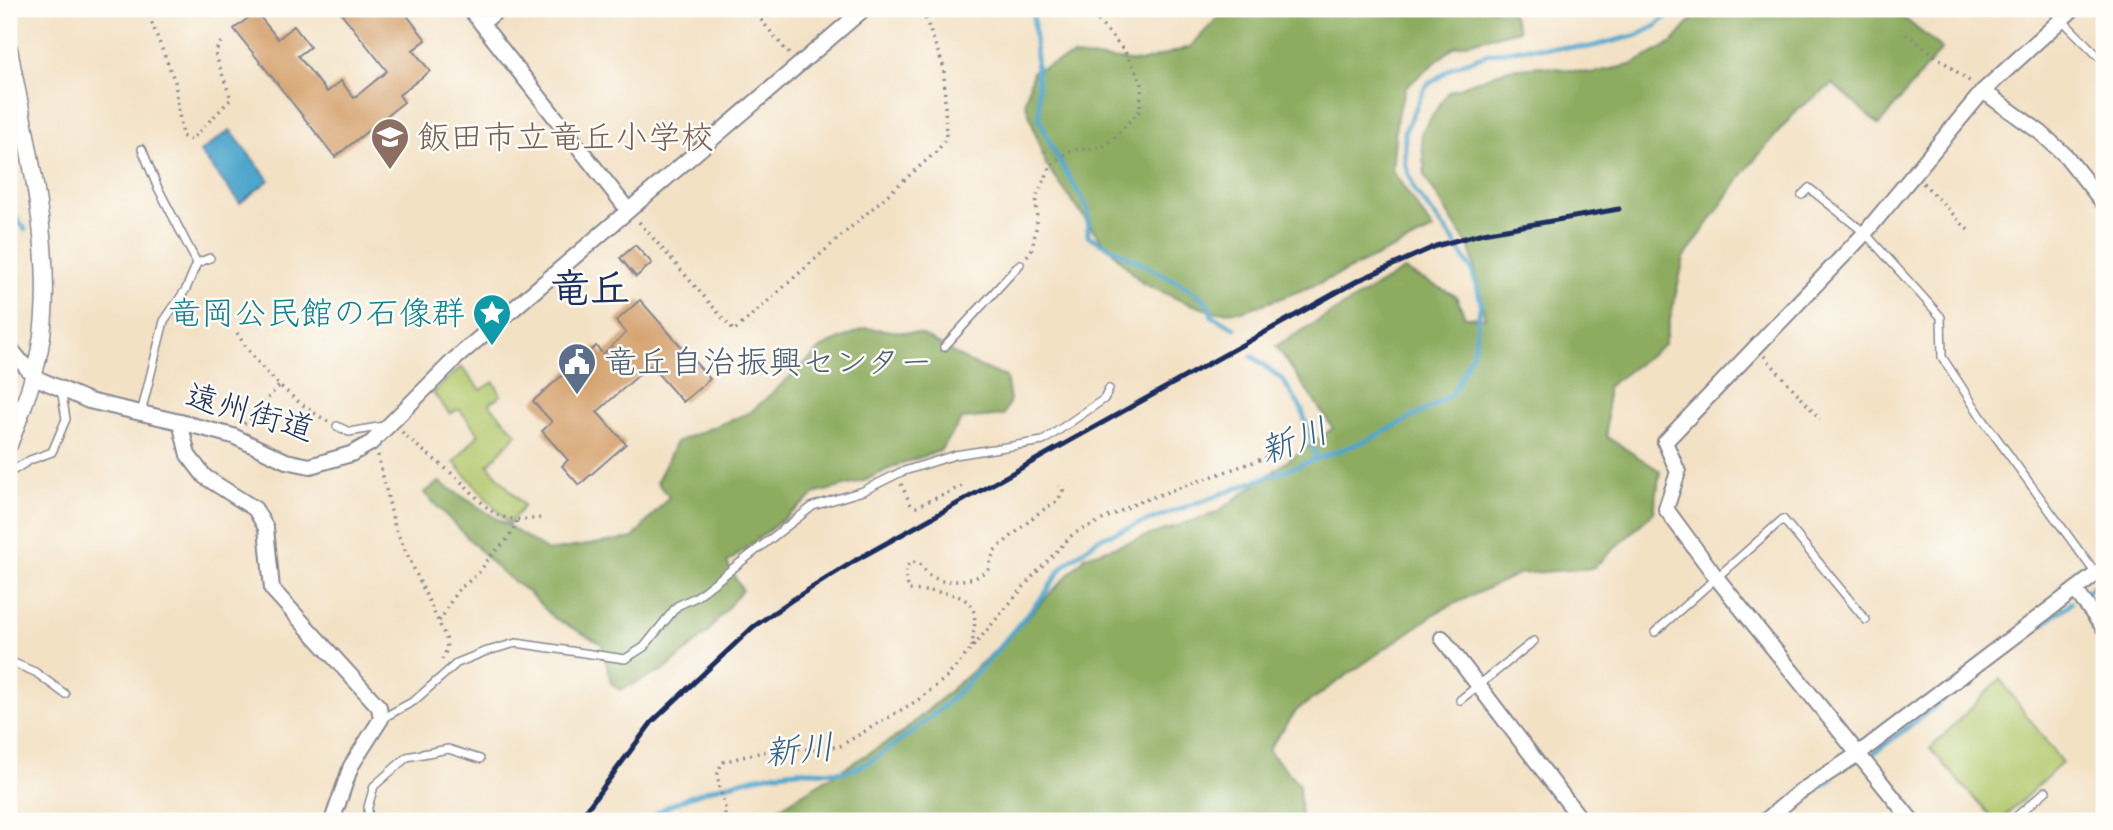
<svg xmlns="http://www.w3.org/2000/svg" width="2113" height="830" font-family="Caveat,'Klee One',sans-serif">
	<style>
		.green { fill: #b2c76b; stroke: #667b64; stroke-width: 2 }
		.forest { fill: #8dac5f; stroke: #546e5e; stroke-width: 2 }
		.water { fill: #4fa6cc; stroke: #356a95; stroke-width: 2 }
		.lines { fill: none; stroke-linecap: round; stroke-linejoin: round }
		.stream { stroke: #4fa6cc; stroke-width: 5 }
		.building { fill: #d19960 }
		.service-casing { stroke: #878891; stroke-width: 10 }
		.minor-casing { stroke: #878891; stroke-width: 18 }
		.tertiary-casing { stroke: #878891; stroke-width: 19 }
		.path { stroke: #878891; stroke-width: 3.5; stroke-dasharray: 2 5; stroke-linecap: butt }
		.service { stroke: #fff; stroke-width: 7 }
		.minor { stroke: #fff; stroke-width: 14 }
		.tertiary { stroke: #fff; stroke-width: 16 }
		.rail { stroke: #1b2f5e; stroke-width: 5 }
		.labels { text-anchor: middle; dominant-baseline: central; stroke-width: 5; stroke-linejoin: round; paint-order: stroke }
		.education-label { font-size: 33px; fill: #785e54; stroke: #fdfcf7; text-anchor: start }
		.culture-label { font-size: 33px; fill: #0d838f; stroke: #fdfcf7; text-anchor: end }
		.service-label { font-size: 33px; fill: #4e5e75; stroke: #fdfcf7; text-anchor: start }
		.street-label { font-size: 33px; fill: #1b2f5e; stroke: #fdfcf7 }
		.water-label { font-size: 35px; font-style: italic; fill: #305f8a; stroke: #fdfcf7 }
		.district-label { font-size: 40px; font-weight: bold; fill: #1b2f5e; stroke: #fdfcf7 }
	</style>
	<rect width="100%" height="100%" fill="#fdfcf7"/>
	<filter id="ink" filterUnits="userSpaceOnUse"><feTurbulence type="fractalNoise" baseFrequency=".0143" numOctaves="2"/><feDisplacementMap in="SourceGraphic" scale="14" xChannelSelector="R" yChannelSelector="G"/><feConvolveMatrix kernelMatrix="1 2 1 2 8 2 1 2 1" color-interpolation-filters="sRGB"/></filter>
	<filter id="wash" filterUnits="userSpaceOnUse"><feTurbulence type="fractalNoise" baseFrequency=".00686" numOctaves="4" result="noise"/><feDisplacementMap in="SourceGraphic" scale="28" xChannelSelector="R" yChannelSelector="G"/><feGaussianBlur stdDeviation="1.57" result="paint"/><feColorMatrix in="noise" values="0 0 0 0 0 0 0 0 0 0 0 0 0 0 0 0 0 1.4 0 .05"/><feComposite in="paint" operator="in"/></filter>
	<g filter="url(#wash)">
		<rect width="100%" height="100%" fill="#f3e1c4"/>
		<g class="green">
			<polygon points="461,367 481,390 494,382 501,395 489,404 517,434 488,465 524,506 509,524 454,462 479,434 459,409 450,414 433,393"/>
			<polygon points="2000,679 2062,763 2000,821 1995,821 1930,749"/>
		</g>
		<g class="forest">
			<polygon points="1226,9 1510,9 1519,30 1455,46 1406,87 1397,116 1392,170 1433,230 1320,283 1281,298 1242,311 1214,312 1182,301 1142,283 1097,235 1046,165 1025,102 1033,71 1073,56 1141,62 1190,47"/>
			<polygon points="1701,9 1893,9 1942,49 1879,125 1833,84 1798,109 1745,171 1684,258 1664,345 1607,387 1607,437 1660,471 1654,512 1593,568 1518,574 1439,611 1297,710 1268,750 1299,784 1301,821 758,821 902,733 996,650 1086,556 1216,513 1333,428 1276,346 1404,270 1456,296 1465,317 1485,318 1471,251 1425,177 1421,133 1448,92 1509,69 1541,66 1591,73 1631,65 1672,43"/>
			<polygon points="866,328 921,334 971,363 1006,377 1010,400 1004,415 962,419 940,451 897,465 864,481 817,493 727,563 742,590 706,634 666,669 620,690 611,683 602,644 554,618 528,592 500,571 424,493 439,482 548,551 633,538 669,497 657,482 676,442 751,412 824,346"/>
		</g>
		<polygon class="water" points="230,130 269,180 240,203 200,152"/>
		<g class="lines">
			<g class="stream">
				<polyline points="1033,9 1040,120 1053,150 1088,209 1088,236 1187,287 1208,303 1212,316 1235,328"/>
				<polyline points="9,209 25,229"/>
				<polyline points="1252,356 1283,380 1302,410 1316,457"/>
				<polyline points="2086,592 2104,578"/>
				<polyline points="1871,755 2071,603"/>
				<path d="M 648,821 C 672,795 762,773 798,771 C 813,770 837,774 851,770 C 865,766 885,752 897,743 C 956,704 998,648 1043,596 C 1051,586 1056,574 1065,565 C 1075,556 1087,548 1098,539 L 1368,440 L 1434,406 L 1452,394 L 1474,349 L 1481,301 L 1472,270 L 1451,237 L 1415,191 L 1405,163 L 1405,131 L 1426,86 L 1453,67 L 1488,54 L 1527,48 L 1589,47 L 1638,35 L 1656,26 L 1674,9"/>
				<polyline points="1777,821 1800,801 1832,779"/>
			</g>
		</g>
		<g id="blocks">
			<g class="building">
				<polygon points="338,9 402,9 426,40 413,50 430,71 399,95 404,102 335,157 234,29 256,12 278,39 294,26 310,47 298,56 327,92 341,81 354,98 387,71"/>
				<polygon points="635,245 652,263 636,277 620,258"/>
				<polygon points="640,300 710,379 683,402 650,365 597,412 626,444 579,485 562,466 568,460 542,431 552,422 533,401 596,346 603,354 626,333 616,321"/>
			</g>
		</g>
	</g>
	<g filter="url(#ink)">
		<use href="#blocks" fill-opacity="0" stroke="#878891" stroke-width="2"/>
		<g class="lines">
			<defs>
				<g id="service">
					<polyline points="2051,9 2104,62"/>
					<polyline points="1802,195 1809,188 1865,233 1941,317 1942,357 1982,418 2096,574"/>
					<polyline points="197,263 210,258"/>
					<polyline points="2103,342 2104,341"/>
					<polyline points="944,347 1020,264"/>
					<polyline points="9,402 21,411"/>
					<polyline points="141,413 164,321 186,289 197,263 157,186 142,149"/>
					<polyline points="337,426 349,432 384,426"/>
					<polyline points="9,473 30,460 52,452 66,419 61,389"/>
					<polyline points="1655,632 1783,519 1866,620"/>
					<polyline points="9,661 35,672 65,694"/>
					<polyline points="1460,700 1534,641"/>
					<polyline points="381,719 414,701 457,663 484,652 516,643 625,659 644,647 677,606 696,597 813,506 863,491 901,472 955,455 1043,441 1104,399 1109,389"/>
					<polyline points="368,821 368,807 374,786 407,757 448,749 480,759"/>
					<polyline points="2011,821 2046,791"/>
				</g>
				<g id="minor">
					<polyline points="470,9 628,210"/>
					<polyline points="482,23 499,9"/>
					<polyline points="1983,91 2041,133 2066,156 2104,204"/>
					<polyline points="9,347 34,377 89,401 180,422 233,436 286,461 310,466 351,454 371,443 456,358 864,9"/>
					<polyline points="180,422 188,455 205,477 255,509 266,528 272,589 379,707 381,719 351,766 332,821"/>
					<polyline points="2075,590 2104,628"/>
					<polyline points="1442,638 1582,821"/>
					<polyline points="1765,821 1798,793 1858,754 2104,568"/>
					<polyline points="1912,821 1716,577 1666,509 1678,472 1665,442 1865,233 1983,91 2073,9"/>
				</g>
				<path id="tertiary" d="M 9,49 C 26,142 57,254 40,348 C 34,381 21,413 9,445"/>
			</defs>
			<use href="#service" class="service-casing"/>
			<use href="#minor" class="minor-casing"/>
			<use href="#tertiary" class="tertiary-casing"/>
			<g class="path">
				<polyline points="149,9 149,16 175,82 182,136 191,140 231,99 215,53 223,38"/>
				<polyline points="752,9 790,55"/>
				<polyline points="1906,34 1972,83"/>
				<polyline points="1923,183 1970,232"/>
				<polyline points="639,222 734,331 937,151 946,139 944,68 922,9"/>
				<polyline points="1027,256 1032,249 1037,224 1036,197 1052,164 1071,150 1101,148 1115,137 1140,110 1142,83 1125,52 1096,18 1092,9"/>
				<path d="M 237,333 C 259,369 292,401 329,422"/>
				<polyline points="1764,356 1820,419"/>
				<polyline points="244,424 280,385"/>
				<path d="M 402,432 C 419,449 439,462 457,478 C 489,506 490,525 540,518"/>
				<polyline points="378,455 395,528 446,638 447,649 442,660"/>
				<polyline points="901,484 911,505 916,507 962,486"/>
				<path d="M 439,621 C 446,612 450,601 457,592 C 461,586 469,582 474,577 C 482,571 485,562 492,555 C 503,543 513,537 517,519"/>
				<path d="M 972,647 C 973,636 976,623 974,613 C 969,589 928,592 909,590 L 905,576 L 907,566 L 913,562 L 920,564 L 929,575 L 941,581 L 956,581 L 975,578 L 988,570 L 994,551 L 1041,511 L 1058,501 L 1063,490 L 1059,486"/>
				<polyline points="721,821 726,812 717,776 722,762 762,752 793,748 818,750 840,746 918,700 947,677 1033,576 1073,534 1139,502 1276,454"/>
			</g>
			<use href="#service" class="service"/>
			<use href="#minor" class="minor"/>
			<use href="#tertiary" class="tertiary"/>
			<polyline class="rail" points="578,821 652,722 753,627 792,600 856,560 1357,281 1436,246 1483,233 1619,209"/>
		</g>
	</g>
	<defs>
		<symbol id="school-pin" viewBox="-11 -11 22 30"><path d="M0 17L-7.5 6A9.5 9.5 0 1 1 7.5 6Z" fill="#8d6e63" stroke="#fdfcf7"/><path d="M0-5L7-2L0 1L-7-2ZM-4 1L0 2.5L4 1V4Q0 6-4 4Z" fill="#fff"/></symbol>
		<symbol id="sight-pin" viewBox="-11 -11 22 30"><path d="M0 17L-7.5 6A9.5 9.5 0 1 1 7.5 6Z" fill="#0f9aa8" stroke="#fdfcf7"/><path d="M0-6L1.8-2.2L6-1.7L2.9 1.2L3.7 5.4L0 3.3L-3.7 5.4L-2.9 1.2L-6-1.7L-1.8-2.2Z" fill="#fff"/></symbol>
		<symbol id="civic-pin" viewBox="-11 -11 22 30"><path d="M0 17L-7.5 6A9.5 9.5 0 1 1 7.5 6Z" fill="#5c6f8a" stroke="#fdfcf7"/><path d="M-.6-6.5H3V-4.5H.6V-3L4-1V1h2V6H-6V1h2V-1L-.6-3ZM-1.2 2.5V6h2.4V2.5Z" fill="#fff"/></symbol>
	</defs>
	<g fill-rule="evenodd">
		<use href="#school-pin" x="368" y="115" width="44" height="60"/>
		<use href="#sight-pin" x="470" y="291" width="44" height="60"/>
		<use href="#civic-pin" x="555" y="340" width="44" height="60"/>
	</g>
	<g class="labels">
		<g class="education-label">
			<text x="417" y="137">飯田市立竜丘小学校</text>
		</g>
		<g class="culture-label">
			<text x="465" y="313">竜岡公民館の石像群</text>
		</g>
		<g class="service-label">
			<text x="604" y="362">竜丘自治振興センター</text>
		</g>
		<g class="street-label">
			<text transform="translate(250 412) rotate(16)">遠州街道</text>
		</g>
		<g class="water-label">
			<text transform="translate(1294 441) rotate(-20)">新川</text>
			<text transform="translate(799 750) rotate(-6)">新川</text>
		</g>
		<g class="district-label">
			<text x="590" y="289">竜丘</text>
		</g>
	</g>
	<rect width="2113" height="830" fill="none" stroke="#fdfcf7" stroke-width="35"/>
</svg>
